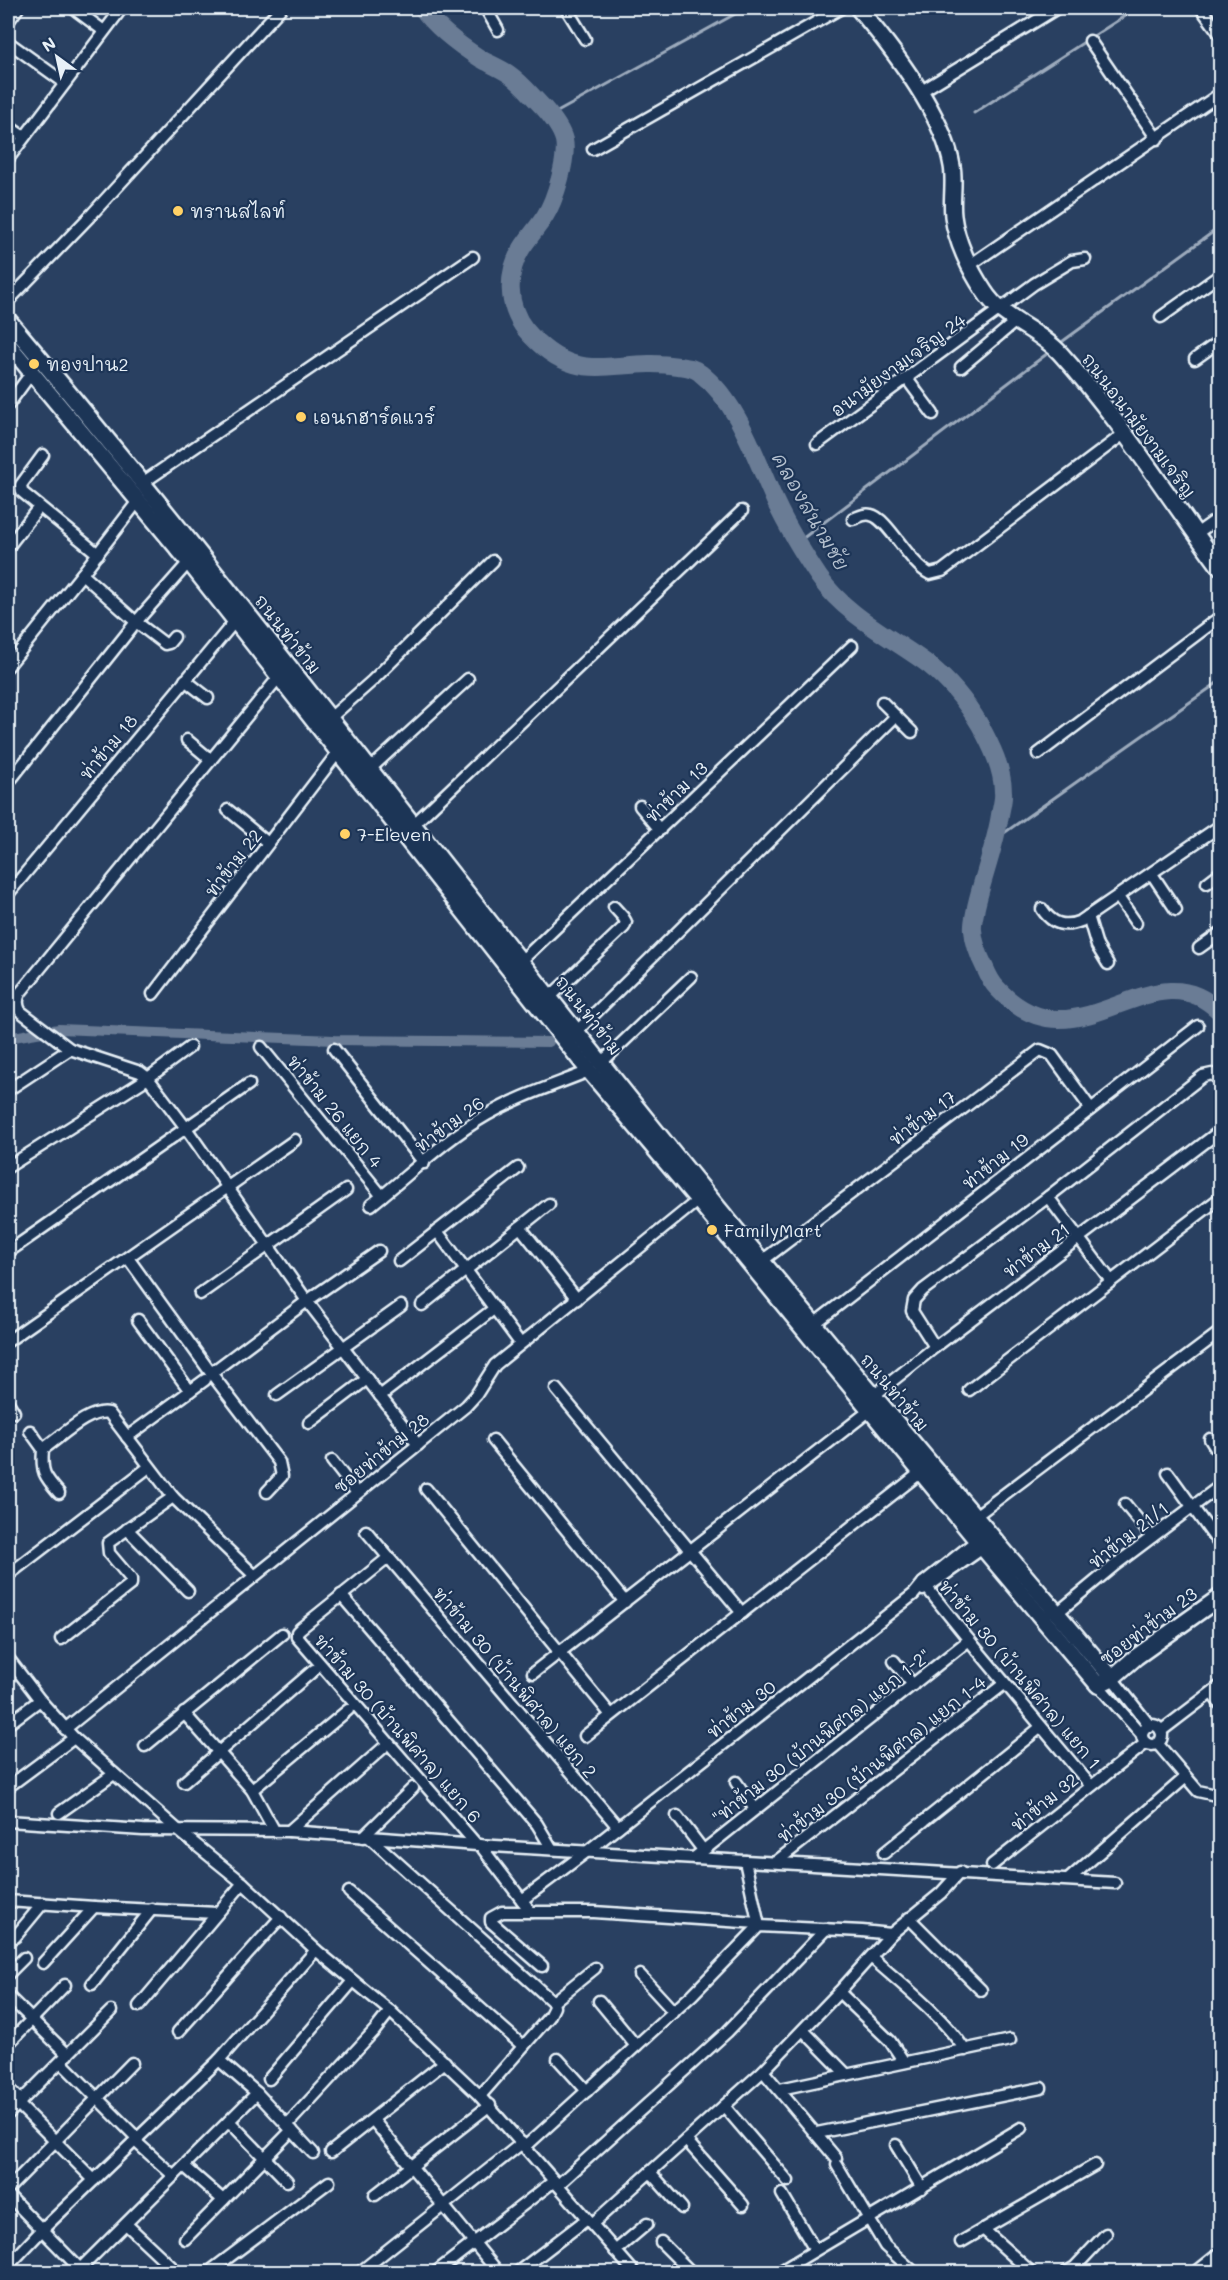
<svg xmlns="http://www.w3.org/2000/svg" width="1228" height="2280" font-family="Mali,'Playpen Sans Thai',sans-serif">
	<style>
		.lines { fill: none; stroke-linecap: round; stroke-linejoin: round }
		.stream { stroke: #9dabbd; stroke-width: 3 }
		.canal { stroke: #6b7c95; stroke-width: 10 }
		.river { stroke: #6b7c95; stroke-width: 18 }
		.street-casing { stroke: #e8f1f8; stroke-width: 15 }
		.secondary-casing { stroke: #e8f1f8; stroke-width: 20 }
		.street { stroke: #1d3557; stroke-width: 10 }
		.secondary { stroke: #1d3557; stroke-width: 15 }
		.poi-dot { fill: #ffd166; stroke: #1d3557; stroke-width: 2 }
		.labels { text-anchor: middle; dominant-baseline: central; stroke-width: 4.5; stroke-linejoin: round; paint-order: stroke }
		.poi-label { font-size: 18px; fill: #e8f1f8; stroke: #1d3557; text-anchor: start }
		.street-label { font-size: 18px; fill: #e8f1f8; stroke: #1d3557 }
		.water-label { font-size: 20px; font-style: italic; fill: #b6c2d0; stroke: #1d3557 }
	</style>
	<rect width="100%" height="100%" fill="#294061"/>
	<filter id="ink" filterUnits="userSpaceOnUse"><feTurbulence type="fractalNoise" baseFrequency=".0167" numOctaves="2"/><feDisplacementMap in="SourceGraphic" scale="12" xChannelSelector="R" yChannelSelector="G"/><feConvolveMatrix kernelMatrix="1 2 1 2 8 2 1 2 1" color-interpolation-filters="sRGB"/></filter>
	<g filter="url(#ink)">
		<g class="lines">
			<g class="stream">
				<polyline points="974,113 1137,8"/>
				<polyline points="550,116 746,8"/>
				<polyline points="1059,344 1220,227"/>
				<polyline points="798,542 1052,350"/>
				<polyline points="997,838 1220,681"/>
			</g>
			<polyline class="canal" points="8,1038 59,1029 334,1040 549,1042"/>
			<path class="river" d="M 422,8 C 437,29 459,45 481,59 C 490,64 500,68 509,74 C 522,83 532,96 543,107 C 551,116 561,128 564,140 C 568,159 555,200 545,216 C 538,227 529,237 522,248 C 506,273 507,306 525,329 C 577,391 614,356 678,366 C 686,367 693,367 700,373 C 739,403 755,457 775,501 C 787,527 803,553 819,577 C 846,616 891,637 929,665 C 949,681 967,703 980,725 C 991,745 1003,769 1003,792 C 1004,799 1001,808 1000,815 C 995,847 983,876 976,907 C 975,915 972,923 973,930 C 974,944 979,956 985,968 C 988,975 991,982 997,988 C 1077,1076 1151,942 1220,1012"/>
			<defs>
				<g id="street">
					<polyline points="73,8 104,31"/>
					<polyline points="566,8 585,39"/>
					<polyline points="1201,8 1220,34"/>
					<polyline points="486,9 498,30"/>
					<polyline points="8,22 18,8"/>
					<polyline points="1090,41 1157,139"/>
					<polyline points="8,42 65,83"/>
					<polyline points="920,92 1057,8"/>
					<polyline points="8,126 24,137"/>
					<polyline points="593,149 841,8"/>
					<polyline points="8,159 122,8"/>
					<polyline points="970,265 1220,94"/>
					<polyline points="8,301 92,214 281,8"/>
					<polyline points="1161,317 1220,275"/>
					<polyline points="1195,359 1220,341"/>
					<polyline points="961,367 1016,321"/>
					<polyline points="907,379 933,414"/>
					<polyline points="8,405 32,372"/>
					<polyline points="817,444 1034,284 1072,261 1085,259"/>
					<polyline points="43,455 21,485 22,492 98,554"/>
					<polyline points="141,484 473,257"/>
					<path d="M 853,519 C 859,517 864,513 871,515 C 888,518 909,564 930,574 L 942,571 L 1125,433"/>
					<polyline points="1196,534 1220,517"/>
					<polyline points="8,547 39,507"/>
					<polyline points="82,574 136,622 165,644 169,643 174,637"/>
					<polyline points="8,666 82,574 138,501"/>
					<path d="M 278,678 L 20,993 C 17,1000 17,1004 20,1011 L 70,1049 L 140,1072 L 148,1078 L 186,1128 L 307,1301 L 418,1445"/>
					<polyline points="185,680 208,698"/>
					<polyline points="882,702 912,732"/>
					<polyline points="329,719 372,681 493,561"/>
					<polyline points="187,740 211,760"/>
					<polyline points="1038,754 1220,617"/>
					<polyline points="369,770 468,679"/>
					<polyline points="8,783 136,622 189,562"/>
					<polyline points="640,806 660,830"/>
					<polyline points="228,810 268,843"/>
					<polyline points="413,825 742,511"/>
					<polyline points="1152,874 1176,910"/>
					<polyline points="1207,883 1220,873"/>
					<polyline points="8,894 235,621"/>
					<polyline points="1118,897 1136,923"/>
					<path d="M 1042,909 C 1052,924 1064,928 1081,921 L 1220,826"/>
					<polyline points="1088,916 1097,946 1108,964"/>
					<polyline points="1199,948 1220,933"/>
					<polyline points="521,961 852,646"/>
					<polyline points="153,994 339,751"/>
					<polyline points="550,997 624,927 626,922 623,917 614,907"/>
					<polyline points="577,1031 896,716"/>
					<polyline points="261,1047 382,1196"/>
					<polyline points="334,1049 424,1163"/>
					<polyline points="602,1062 691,977"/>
					<polyline points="8,1090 70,1049"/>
					<polyline points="8,1167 148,1078 190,1047"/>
					<polyline points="1048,1197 1111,1281"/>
					<path d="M 371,1205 C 409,1175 445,1139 487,1115 C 519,1096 555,1085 589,1071"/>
					<polyline points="520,1227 577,1299"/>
					<polyline points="437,1231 520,1343"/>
					<polyline points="8,1252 249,1084"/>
					<polyline points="128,1258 211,1373 279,1462 282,1476 267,1492"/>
					<polyline points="399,1261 518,1168"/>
					<polyline points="762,1261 1040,1050 1052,1055 1091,1109"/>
					<polyline points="200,1294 346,1190"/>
					<polyline points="422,1305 549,1204"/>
					<polyline points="138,1320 190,1391"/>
					<polyline points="814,1324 1198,1026"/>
					<polyline points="8,1341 295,1140"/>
					<polyline points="935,1347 912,1311 914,1300 923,1290 1048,1197 1203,1076 1212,1074 1220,1080"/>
					<polyline points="211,1373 307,1301 379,1251"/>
					<polyline points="556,1389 742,1613"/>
					<polyline points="969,1390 1220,1198"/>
					<polyline points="277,1395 401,1306"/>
					<polyline points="380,1396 495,1308"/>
					<polyline points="872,1397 935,1347 1220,1131"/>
					<polyline points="8,1402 14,1412"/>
					<polyline points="309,1423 367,1379"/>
					<path d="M 30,1431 L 43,1449 C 41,1472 44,1476 59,1493"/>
					<polyline points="127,1437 205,1380"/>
					<polyline points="1210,1439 1220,1455"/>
					<polyline points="493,1440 625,1602"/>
					<path d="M 43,1449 C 60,1438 89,1408 109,1413 L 173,1497 L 254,1575"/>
					<polyline points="332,1461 357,1493"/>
					<polyline points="1168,1473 1220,1545"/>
					<polyline points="426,1489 611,1715"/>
					<polyline points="1125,1504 1152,1537"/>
					<polyline points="974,1517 1220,1332"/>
					<polyline points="127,1529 188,1591"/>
					<polyline points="366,1531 618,1827"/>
					<polyline points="388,1558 301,1628 297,1632 297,1637 477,1845"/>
					<polyline points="8,1575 149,1467"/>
					<polyline points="923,1583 969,1640 1091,1786"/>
					<polyline points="923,1590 983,1548"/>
					<polyline points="341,1595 537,1824 552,1849"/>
					<polyline points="1057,1613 1115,1565 1220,1486"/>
					<polyline points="61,1639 131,1584 131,1579 109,1553 108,1543 173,1497"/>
					<polyline points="8,1658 40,1700 74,1738 179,1831 243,1883 316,1950 390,2011 478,2094 634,2272"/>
					<polyline points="894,1661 913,1685"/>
					<polyline points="533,1673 869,1411"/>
					<polyline points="1112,1678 1150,1726"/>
					<polyline points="1098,1685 1142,1735"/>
					<polyline points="1212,1693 1220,1704"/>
					<polyline points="184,1713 252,1790 274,1830"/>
					<polyline points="8,1724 40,1700"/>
					<circle cx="1152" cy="1735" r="10"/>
					<polyline points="65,1729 466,1406 476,1395 495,1365 702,1197"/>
					<polyline points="1161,1731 1220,1686"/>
					<polyline points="585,1736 920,1473"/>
					<polyline points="145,1746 282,1634"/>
					<polyline points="1186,1777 1198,1791 1216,1795"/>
					<polyline points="184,1782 314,1670"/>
					<polyline points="736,1782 755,1809"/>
					<polyline points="8,1787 74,1738"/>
					<polyline points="252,1790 348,1710"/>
					<polyline points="59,1813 114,1774"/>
					<polyline points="677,1816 703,1850"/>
					<polyline points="8,1821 143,1830 289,1831 477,1845 1115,1883"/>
					<polyline points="289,1831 383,1748"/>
					<polyline points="363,1837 413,1788"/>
					<polyline points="370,1838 553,2002 554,2007 549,2017 480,2096"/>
					<polyline points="480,1845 531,1912 594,1912 758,1923"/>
					<polyline points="884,1853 1041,1727"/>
					<polyline points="694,1858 969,1640"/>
					<polyline points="745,1861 759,1926"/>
					<polyline points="777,1861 1004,1684"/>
					<polyline points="992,1865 1146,1743"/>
					<polyline points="1069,1879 1186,1777 1157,1743"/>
					<polyline points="349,1892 523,2046"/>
					<polyline points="522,1900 589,1850 914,1594 923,1583 976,1541"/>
					<polyline points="8,1901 94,1907 217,1913"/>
					<polyline points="531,1912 502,1912 491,1918 491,1922 542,1966"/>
					<polyline points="909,1918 981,1990"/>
					<polyline points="15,1937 43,1903"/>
					<path d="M 871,1957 C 903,1986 941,2014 965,2050"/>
					<polyline points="43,1963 94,1907"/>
					<polyline points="8,1974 24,1958"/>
					<polyline points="640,1975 674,2012"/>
					<polyline points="92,1984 152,1909"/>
					<polyline points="839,1992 890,2041 904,2062"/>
					<polyline points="8,1996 68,2055"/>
					<polyline points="599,2001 636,2046"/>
					<polyline points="553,2002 595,1968"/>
					<polyline points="139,2006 243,1883"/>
					<polyline points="803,2030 847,2075"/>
					<polyline points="178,2032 281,1917"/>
					<polyline points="8,2044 65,1985"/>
					<polyline points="558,2059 587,2091"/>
					<polyline points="219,2060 316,1950"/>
					<polyline points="61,2062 138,2139"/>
					<polyline points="763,2071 836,2158"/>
					<polyline points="269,2079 353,1981"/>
					<polyline points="8,2087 21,2101"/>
					<polyline points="780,2089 1010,2040"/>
					<polyline points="18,2104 94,2180"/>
					<polyline points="724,2106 788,2181"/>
					<polyline points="8,2114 111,2011"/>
					<polyline points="373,2120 498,2272"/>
					<polyline points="229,2121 287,2181"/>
					<polyline points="287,2125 375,2030 390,2011"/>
					<polyline points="817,2133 1041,2088"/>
					<polyline points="686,2140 743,2205"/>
					<polyline points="135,2141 174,2176"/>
					<polyline points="896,2145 922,2188"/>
					<polyline points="525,2147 692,1995 759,1926 862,1931 891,1934"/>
					<polyline points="331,2152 445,2062"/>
					<polyline points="837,2165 885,2246 914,2272"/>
					<polyline points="184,2166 223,2200"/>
					<polyline points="650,2172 682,2208"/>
					<polyline points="558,2185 727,2032 826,1929"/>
					<polyline points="8,2189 132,2063"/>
					<polyline points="782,2194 815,2250"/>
					<polyline points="8,2195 83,2272"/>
					<polyline points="375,2195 490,2105"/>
					<polyline points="126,2224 177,2272"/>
					<polyline points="592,2224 763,2071 839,1992 891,1934 941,1893 960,1872"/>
					<polyline points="983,2229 1031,2272"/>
					<polyline points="185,2239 292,2130"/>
					<polyline points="661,2242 691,2272"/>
					<polyline points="961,2242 1095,2165"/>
					<polyline points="615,2251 647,2224"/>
					<polyline points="8,2266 42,2230 219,2060 257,2093 313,2153"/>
					<polyline points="79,2270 257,2093"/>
					<polyline points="209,2272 329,2182"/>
					<polyline points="360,2272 522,2143"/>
					<polyline points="436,2272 554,2181"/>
					<polyline points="518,2272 587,2219"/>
					<polyline points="779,2272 1021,2128"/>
					<polyline points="1066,2272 1075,2267 1106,2234"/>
				</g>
				<g id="secondary">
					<path d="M 858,8 C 892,48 943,113 952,166 C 955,182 951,199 953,216 C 956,241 970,270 984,291 C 1002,320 1037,328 1060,353 C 1120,419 1167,496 1220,567"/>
					<path d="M 8,320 C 229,582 435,857 650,1124 C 801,1311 956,1495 1112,1678"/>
					<polyline points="8,344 189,562 589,1071 698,1200 983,1548 1098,1685 1112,1678 1136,1657 1220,1597"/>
					<polyline points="1200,2272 1220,2256"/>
				</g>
			</defs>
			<use href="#street" class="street-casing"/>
			<use href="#secondary" class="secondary-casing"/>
			<use href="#street" class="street"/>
			<use href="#secondary" class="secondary"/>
		</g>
	</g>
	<g class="poi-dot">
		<circle cx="178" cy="211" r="6"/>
		<circle cx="34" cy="364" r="6"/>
		<circle cx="301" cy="417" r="6"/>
		<circle cx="345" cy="834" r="6"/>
		<circle cx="712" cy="1230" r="6"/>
	</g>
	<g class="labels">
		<g class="poi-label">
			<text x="190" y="211">ทรานสไลท์</text>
			<text x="46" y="364">ทองปาน2</text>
			<text x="313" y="417">เอนกฮาร์ดแวร์</text>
			<text x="357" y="834">7-Eleven</text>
			<text x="724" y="1230">FamilyMart</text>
		</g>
		<g class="street-label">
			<text transform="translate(898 365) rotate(-36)">อนามัยงามเจริญ 24</text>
			<text transform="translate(1139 425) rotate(53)">ถนนอนามัยงามเจริญ</text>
			<text transform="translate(288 634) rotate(52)">ถนนท่าข้าม</text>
			<text transform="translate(108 747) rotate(-50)">ท่าข้าม 18</text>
			<text transform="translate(676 792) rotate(-44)">ท่าข้าม 13</text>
			<text transform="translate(233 863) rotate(-52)">ท่าข้าม 22</text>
			<text transform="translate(589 1015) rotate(52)">ถนนท่าข้าม</text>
			<text transform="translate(335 1111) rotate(51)">ท่าข้าม 26 แยก 4</text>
			<text transform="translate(922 1118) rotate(-37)">ท่าข้าม 17</text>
			<text transform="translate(449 1124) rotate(-36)">ท่าข้าม 26</text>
			<text transform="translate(995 1161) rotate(-38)">ท่าข้าม 19</text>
			<text transform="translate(1036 1250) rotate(-37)">ท่าข้าม 21</text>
			<text transform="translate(895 1392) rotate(50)">ถนนท่าข้าม</text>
			<text transform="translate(381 1453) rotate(-39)">ซอยท่าข้าม 28</text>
			<text transform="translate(1128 1535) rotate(-38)">ท่าข้าม 21/1</text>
			<text transform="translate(1148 1626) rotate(-37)">ซอยท่าข้าม 23</text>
			<text transform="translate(1020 1674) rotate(50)">ท่าข้าม 30 (บ้านพิศาล) แยก 1</text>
			<text transform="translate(515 1682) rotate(50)">ท่าข้าม 30 (บ้านพิศาล) แยก 2</text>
			<text transform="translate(741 1709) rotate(-38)">ท่าข้าม 30</text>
			<text transform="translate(398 1728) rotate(49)">ท่าข้าม 30 (บ้านพิศาล) แยก 6</text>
			<text transform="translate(821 1736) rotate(-38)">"ท่าข้าม 30 (บ้านพิศาล) แยก 1-2"</text>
			<text transform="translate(881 1759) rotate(-38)">ท่าข้าม 30 (บ้านพิศาล) แยก 1-4</text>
			<text transform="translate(1044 1802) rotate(-39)">ท่าข้าม 32</text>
		</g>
		<g class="water-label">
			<text transform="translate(811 511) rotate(60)">คลองสนามชัย</text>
		</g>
	</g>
	<rect width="1228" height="2280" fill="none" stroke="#1d3557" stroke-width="30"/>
	<rect x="15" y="15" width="1198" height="2250" fill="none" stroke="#e8f1f8" stroke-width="2" filter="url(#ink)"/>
	<g transform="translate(57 57) rotate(327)" stroke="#1d3557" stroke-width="4.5" paint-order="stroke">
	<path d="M0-4.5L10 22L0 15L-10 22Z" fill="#e8f1f8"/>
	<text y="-9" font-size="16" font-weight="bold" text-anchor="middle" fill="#e8f1f8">N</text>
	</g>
</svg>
